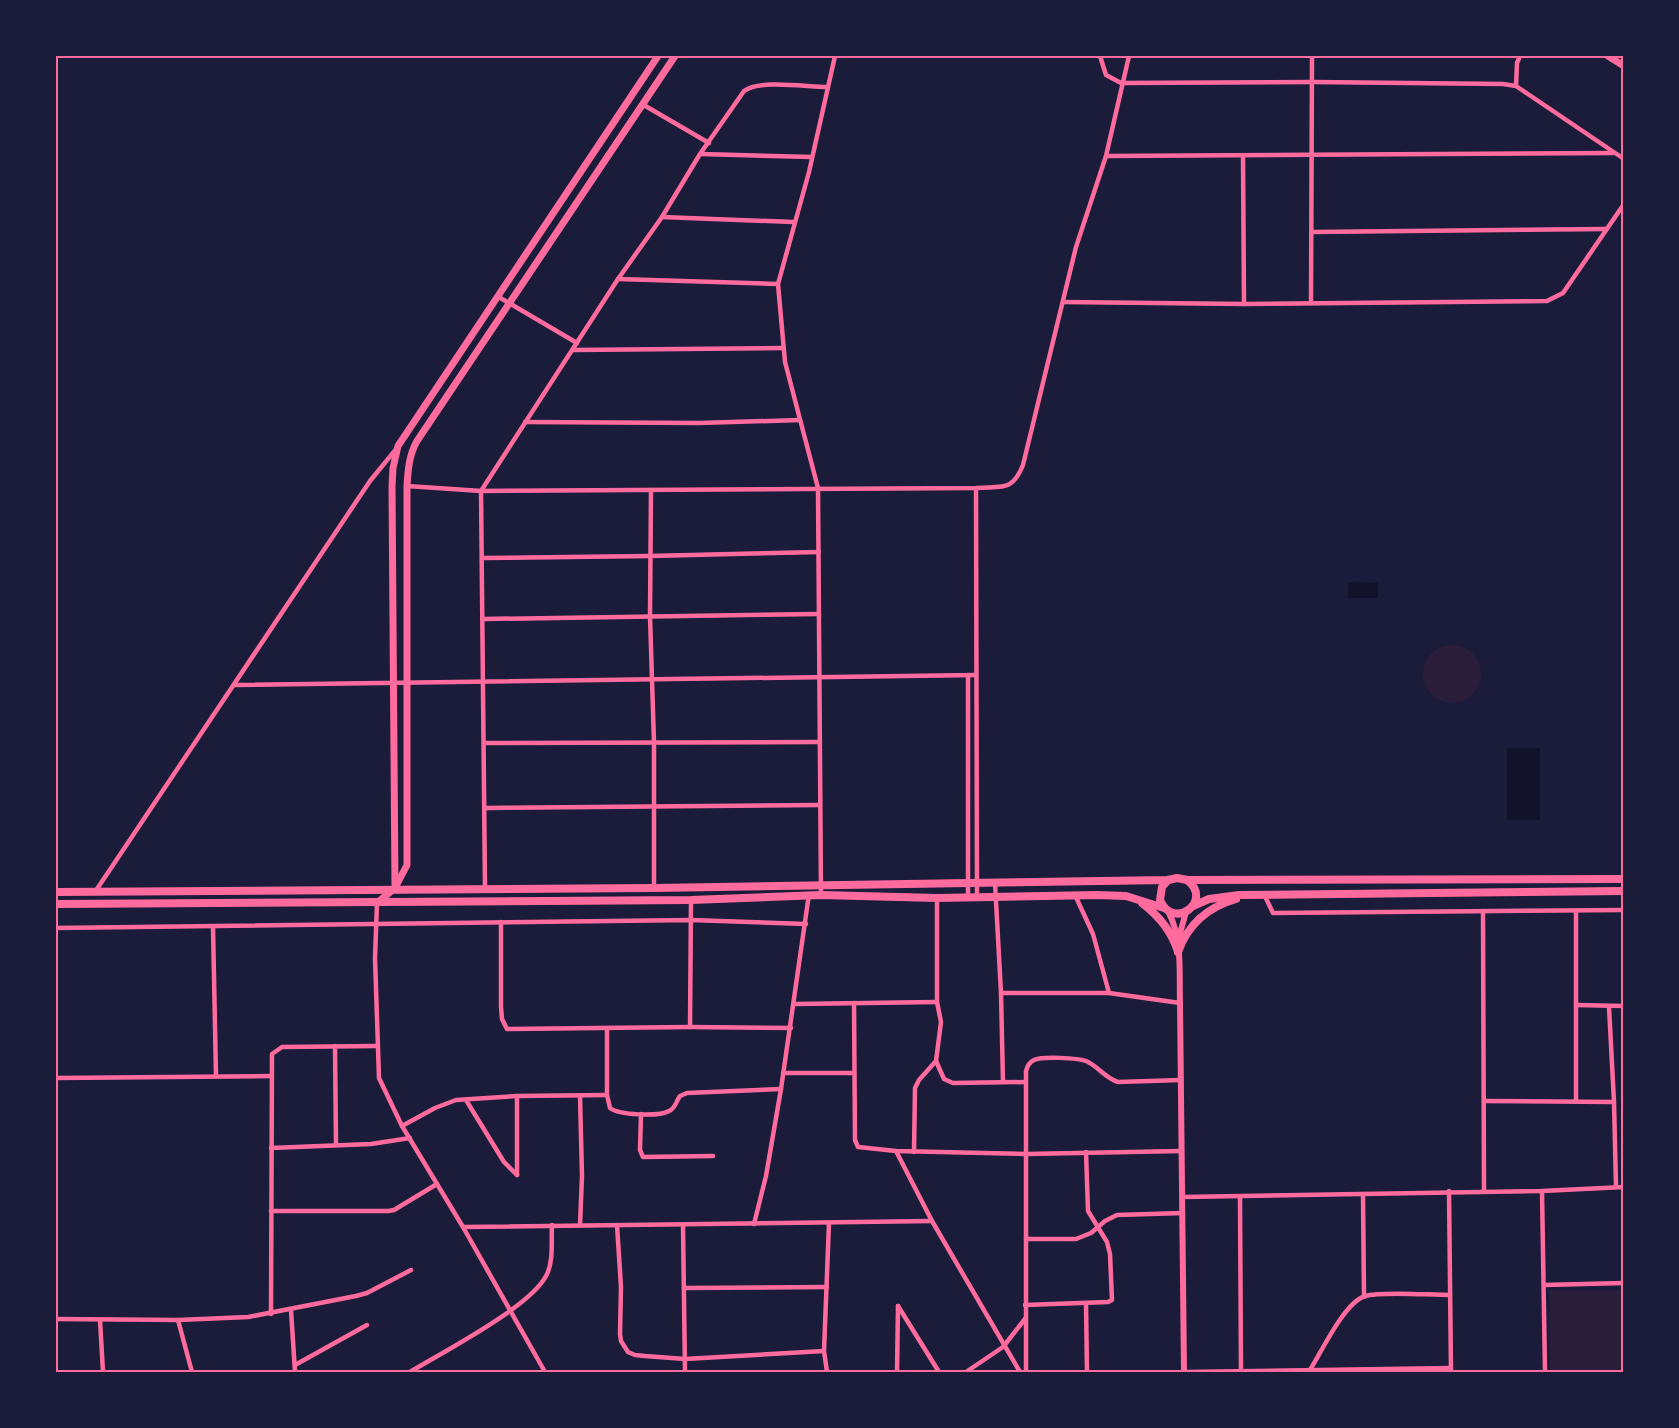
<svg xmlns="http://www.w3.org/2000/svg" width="1679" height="1428" font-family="Arial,sans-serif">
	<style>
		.green { fill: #2a1e3b }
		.water { fill: #12122b }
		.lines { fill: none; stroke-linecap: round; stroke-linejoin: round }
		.minor { stroke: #ff6b9d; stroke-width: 4.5 }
		.tertiary { stroke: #ff6b9d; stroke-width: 6 }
		.secondary { stroke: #ff6b9d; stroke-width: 7 }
		.trunk { stroke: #ff6b9d; stroke-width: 8 }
		.neatline { fill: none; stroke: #ff6b9d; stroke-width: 2 }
	</style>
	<rect width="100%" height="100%" fill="#1b1b3a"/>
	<g class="green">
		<circle cx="1452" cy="674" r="29"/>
		<polygon points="1549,1290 1623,1290 1623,1372 1550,1372"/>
	</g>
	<g class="water">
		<polygon points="1348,582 1378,583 1378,598 1348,598"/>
		<rect x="1507" y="748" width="33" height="72"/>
	</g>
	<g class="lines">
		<g class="minor">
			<polyline points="1100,56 1106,75 1121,83 1312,82 1503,84 1516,86 1624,159"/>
			<polyline points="1516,86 1517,63 1520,56"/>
			<polyline points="642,104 709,143"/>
			<polyline points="701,154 812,157"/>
			<polyline points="1106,156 1613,153"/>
			<polyline points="1243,156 1244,304"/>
			<polyline points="662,217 793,222"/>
			<polyline points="1312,232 1606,229"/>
			<polyline points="618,279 778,284"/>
			<polyline points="497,296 577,343"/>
			<polyline points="1063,302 1244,304 1547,301 1563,293 1624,204"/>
			<polyline points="1311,303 1312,56"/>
			<polyline points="573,350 783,348"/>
			<polyline points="525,422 699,423 800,420"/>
			<path d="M 407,486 L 481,491 L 976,488 C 1003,486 1012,492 1023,465 L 1076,247 L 1106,156 L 1129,56"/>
			<polyline points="976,488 977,896"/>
			<polyline points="651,490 650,616 654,743 654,888"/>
			<polyline points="482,558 650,556 819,552"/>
			<polyline points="484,619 819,614"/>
			<polyline points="234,685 976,675"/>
			<polyline points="485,743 820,742"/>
			<polyline points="486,808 820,805"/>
			<polyline points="995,883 1001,993 1003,1082"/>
			<path d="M 485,888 L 481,491 L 618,279 L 662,217 L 700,154 L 744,91 C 760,79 807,87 827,87"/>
			<polyline points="95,892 370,481 397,448"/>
			<polyline points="1264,894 1273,913 1624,910"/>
			<polyline points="821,895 818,488 785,362 778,284 809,172 835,56"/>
			<polyline points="1075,895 1093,934 1109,993"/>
			<polyline points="968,896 968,675"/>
			<polyline points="377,903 375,958 379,1078 402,1126 463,1227 545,1372"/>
			<polyline points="1483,911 1484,1191"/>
			<polyline points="1576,911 1576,1101"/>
			<polyline points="501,922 501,1007 502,1019 507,1029 690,1027 791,1028"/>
			<polyline points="213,927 216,1076"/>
			<polyline points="56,928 691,920 806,924"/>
			<polyline points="1001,993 1109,993 1180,1003"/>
			<polyline points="854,1003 855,1140 858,1147 896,1151 1026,1154 1181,1151"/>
			<polyline points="795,1004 937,1002"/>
			<polyline points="1576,1005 1624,1006"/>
			<polyline points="1609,1007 1614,1102 1616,1187"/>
			<polyline points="690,1027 691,900"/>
			<path d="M 607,1029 L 607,1095 L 610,1108 C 619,1115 658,1117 669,1111 C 676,1108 676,1101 680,1096 L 687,1093 L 781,1089"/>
			<polyline points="335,1046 336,1145"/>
			<polyline points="936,1061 944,1079 953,1083 1026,1082"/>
			<polyline points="783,1073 854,1073"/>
			<polyline points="56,1078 272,1076"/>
			<polyline points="580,1096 582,1176 580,1225"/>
			<polyline points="466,1100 504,1162 517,1175"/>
			<polyline points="1484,1101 1614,1102"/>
			<polyline points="641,1114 640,1150 643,1157 713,1156"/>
			<polyline points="402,1126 435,1108 456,1100 517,1096 607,1095"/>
			<polyline points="271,1148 371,1144 410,1138"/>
			<polyline points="896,1151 932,1221 1020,1372"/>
			<polyline points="914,1152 915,1088 919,1080 936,1061 941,1022 937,1002 937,898"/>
			<polyline points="517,1175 517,1096"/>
			<polyline points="1449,1191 1451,1372"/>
			<polyline points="1542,1191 1545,1372"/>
			<polyline points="1363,1194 1364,1297"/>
			<polyline points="1182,1197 1542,1191 1624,1187"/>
			<polyline points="1240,1197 1241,1371"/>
			<polyline points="271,1211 388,1211 394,1210 437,1184"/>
			<polyline points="754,1224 766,1176 781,1089 809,894"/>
			<polyline points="617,1225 621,1287 620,1334 621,1341 628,1352 635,1355 645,1356 685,1359 824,1351"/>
			<polyline points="683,1226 685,1372"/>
			<polyline points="463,1227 932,1221"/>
			<polyline points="1026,1239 1076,1239 1091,1233 1105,1221 1117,1215 1183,1213"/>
			<polyline points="1544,1285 1624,1283"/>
			<polyline points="685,1288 827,1287"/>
			<polyline points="1086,1303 1087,1372"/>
			<polyline points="1025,1305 1108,1302 1112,1300 1110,1254 1107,1242 1088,1211 1086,1152"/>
			<polyline points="898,1306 939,1372"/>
			<polyline points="291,1310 295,1372"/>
			<polyline points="271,1314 272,1054 282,1047 377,1046"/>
			<polyline points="56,1319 178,1320 248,1317 356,1296 367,1293 411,1270"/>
			<polyline points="100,1320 103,1372"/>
			<polyline points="178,1320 192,1372"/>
			<polyline points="295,1365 367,1325"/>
			<path d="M 1310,1370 C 1322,1351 1344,1303 1365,1296 C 1383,1291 1428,1295 1449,1295"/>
			<path d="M 410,1372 C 443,1352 530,1307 546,1276 C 554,1262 551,1241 552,1225"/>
			<polyline points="827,1372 824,1351 829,1223"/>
			<polyline points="897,1372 898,1306"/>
			<polyline points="966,1372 1003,1347 1025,1319"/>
			<path d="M 1026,1372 L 1026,1071 C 1027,1067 1030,1062 1034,1060 C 1042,1056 1078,1058 1086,1061 C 1098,1066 1105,1078 1118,1082 L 1180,1080"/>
			<polyline points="1186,1372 1451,1368"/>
		</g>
		<g class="tertiary">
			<path d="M 1168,911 C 1183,939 1179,973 1180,1003 L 1184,1372"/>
			<polyline points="1179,937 1186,912"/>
		</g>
		<g class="secondary">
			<polyline points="1608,56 1624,66"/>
			<polyline points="395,888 392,486 393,468 398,446 658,56"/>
			<path d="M 377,903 L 395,888 L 407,865 L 407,486 C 408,470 409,455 417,441 L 675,56"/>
		</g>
		<g class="trunk">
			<path d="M 1168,880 L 1162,887 L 1160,900 C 1174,932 1214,900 1187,880"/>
			<polyline points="56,892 654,888 1168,880 1177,878 1187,880 1624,879"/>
			<path d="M 1142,903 C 1159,916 1172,931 1178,952"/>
			<polyline points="56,904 691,900 821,895 937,898 1097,895 1126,896 1164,908"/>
			<polyline points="1193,906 1209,899 1239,895 1624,891"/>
			<path d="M 1178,952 C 1188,924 1208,907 1236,899"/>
		</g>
	</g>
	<rect width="1679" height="1428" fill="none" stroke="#1b1b3a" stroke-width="114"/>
	<rect x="57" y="57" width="1565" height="1314" class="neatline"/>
</svg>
